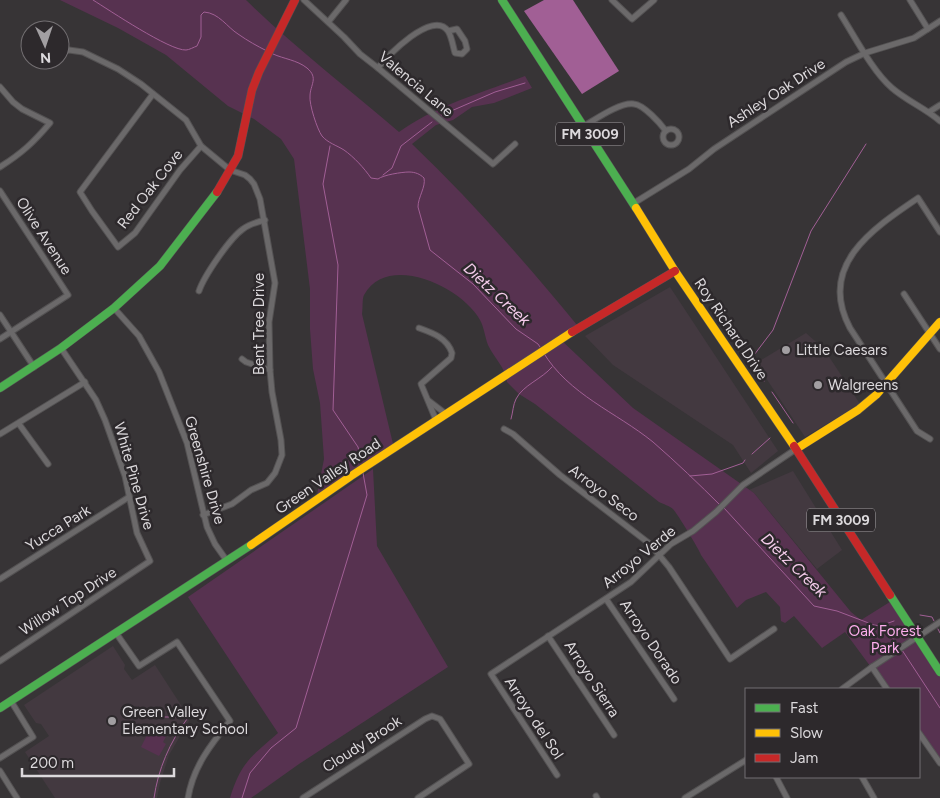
<svg xmlns="http://www.w3.org/2000/svg" width="940" height="798" font-family="Figtree,sans-serif">
	<style>
		.built { fill: #433940 }
		.green { fill: #573250 }
		.water { fill: #a15f95 }
		.lines { fill: none; stroke-linecap: round; stroke-linejoin: round }
		.stream { stroke: #a15f95; stroke-width: 1 }
		.street-casing { stroke: #545253; stroke-width: 7 }
		.fast-casing { stroke: #545253; stroke-width: 9 }
		.slow-casing { stroke: #545253; stroke-width: 9 }
		.jam-casing { stroke: #545253; stroke-width: 9 }
		.street { stroke: #6b696a; stroke-width: 5 }
		.fast { stroke: #4caf50; stroke-width: 8 }
		.slow { stroke: #ffc107; stroke-width: 8 }
		.jam { stroke: #c62828; stroke-width: 8 }
		.poi-dot { fill: #a29fa2; stroke: #2d292c; stroke-width: 2 }
		.labels { text-anchor: middle; dominant-baseline: central; stroke-width: 5; stroke-linejoin: round; paint-order: stroke }
		.shield { fill: #2d292c; stroke: #a8a4a7; stroke-width: 1 }
		.shield-label { font-size: 14px; font-weight: bold; fill: #dcd9dc }
		.street-label { font-size: 15px; fill: #dcd9dc; stroke: #2d292c }
		.poi-label { font-size: 15px; fill: #dcd9dc; stroke: #2d292c; text-anchor: start }
		.park-label { font-size: 15px; fill: #fcadec; stroke: #2d292c }
		.water-label { font-size: 16px; font-style: italic; fill: #f5cceb; stroke: #2d292c }
	</style>
	<rect width="100%" height="100%" fill="#373436"/>
	<g class="built">
		<polygon points="670,287 778,451 751,473 733,445 613,365 585,336"/>
		<polygon points="806,333 824,349 860,404 805,437 756,363"/>
		<polygon points="793,471 842,550 817,569 754,493 749,490"/>
		<polygon points="113,646 125,665 124,669 132,680 155,665 190,719 169,755 160,783 157,798 55,798 25,752 49,736 41,724 36,723 24,705"/>
	</g>
	<g class="green">
		<path d="M 60,0 L 246,0 C 294,47 348,88 399,132 C 434,106 484,92 525,76 L 532,88 L 494,103 L 472,107 L 453,120 L 436,125 L 412,144 C 471,200 525,262 577,325 L 560,339 L 633,408 L 754,493 L 851,612 L 861,620 L 893,600 L 940,672 L 940,763 L 919,733 L 919,689 L 887,689 L 845,632 L 822,648 L 794,616 L 785,623 L 781,621 L 780,607 L 766,592 L 746,600 L 737,608 L 701,555 C 700,551 677,513 673,509 C 670,506 663,504 659,502 L 535,404 L 519,394 L 507,382 C 506,368 494,358 488,345 C 485,337 484,327 480,320 C 462,287 388,252 364,295 C 362,299 363,308 362,314 L 394,448 L 316,500 L 324,459 L 320,403 L 313,369 L 310,329 L 310,289 L 294,159 L 281,139 L 254,119 L 228,106 L 166,55 L 118,28 Z"/>
		<path d="M 373,469 L 377,546 L 448,667 L 299,764 L 251,798 L 230,798 C 241,762 251,757 278,733 L 188,597 Z"/>
		<polygon points="152,725 168,733 163,742 166,744 159,756 141,747"/>
	</g>
	<polygon class="water" points="544,0 573,0 619,71 582,94 524,11"/>
	<g class="lines">
		<g class="stream">
			<path d="M 93,0 C 109,10 170,51 186,50 C 189,50 194,47 197,46 L 201,37 L 201,15 L 204,12 C 219,13 227,27 238,34 C 248,41 257,46 267,51"/>
			<path d="M 273,54 C 284,59 297,60 307,68 C 319,78 310,85 310,96 C 309,104 317,129 322,136 C 328,143 336,145 344,150 C 354,157 364,168 371,178 L 378,179 C 383,175 402,172 409,172 C 415,172 420,174 424,178 C 426,187 418,197 418,207 L 430,250 L 473,284 L 516,329 L 538,344 L 540,347"/>
			<polyline points="442,115 495,92 525,83"/>
			<polyline points="330,146 323,184 338,265 333,410 358,447 361,460"/>
			<polyline points="383,175 392,168 401,146 432,122"/>
			<path d="M 543,352 C 569,395 616,412 653,442 C 676,462 699,484 721,506"/>
			<polyline points="764,381 751,359 773,330 811,231 866,144"/>
			<polyline points="772,392 793,423"/>
			<path d="M 511,419 C 513,412 513,405 516,399 C 523,385 542,379 552,367"/>
			<polyline points="752,454 770,438"/>
			<polyline points="690,476 712,474 743,463 745,460"/>
			<polyline points="724,508 814,606 837,611 874,625 881,626 900,646"/>
			<polyline points="920,615 932,617 934,621"/>
			<polyline points="883,625 894,621"/>
			<polyline points="938,629 940,633"/>
			<polyline points="902,650 940,708"/>
			<path d="M 154,798 C 158,769 170,742 187,719 L 182,717 L 161,717"/>
			<polyline points="242,798 250,773 271,748 296,728 367,495 363,473"/>
		</g>
		<defs>
			<g id="street">
				<polyline points="304,0 344,37 360,54 378,68 493,164 515,144"/>
				<polyline points="612,0 632,19 654,0"/>
				<polyline points="910,0 928,29"/>
				<path d="M 841,15 C 855,37 873,72 892,88 C 907,101 925,108 940,121"/>
				<polyline points="329,21 346,0"/>
				<polyline points="60,51 69,50 83,52 118,69 141,84 186,120 201,146 230,170 245,175 250,179 254,184 260,199 275,283 269,322 270,370 272,392 281,440 282,455 275,473 267,483 251,490 232,504 203,515"/>
				<path d="M 378,68 C 387,56 433,9 448,31 C 452,37 453,47 455,53 L 462,54 L 467,49 L 465,41 L 457,29 L 448,31"/>
				<path d="M 0,87 L 13,102 L 22,109 L 50,123 C 33,143 22,153 0,167"/>
				<polyline points="153,94 80,192 92,211 118,247 135,233 180,170 201,146"/>
				<polyline points="929,112 940,105"/>
				<path d="M 584,126 C 596,119 620,102 634,104 C 644,105 660,123 666,131"/>
				<circle cx="671" cy="137" r="8"/>
				<polyline points="0,191 68,295 0,339"/>
				<polyline points="634,203 689,169 714,149 846,62 865,53 914,38 940,21"/>
				<path d="M 199,291 C 204,276 230,238 243,229 C 249,224 257,222 265,220"/>
				<polyline points="904,294 940,349"/>
				<polyline points="114,308 139,336 159,372 187,443 207,527 215,544 227,561"/>
				<polyline points="0,315 34,367"/>
				<path d="M 419,328 C 433,333 447,338 452,353 L 451,358 L 421,384 L 436,420"/>
				<polyline points="242,359 246,362 270,370"/>
				<polyline points="429,401 446,414"/>
				<polyline points="19,424 48,464"/>
				<polyline points="504,429 513,434 560,475 650,544 669,567 730,659 774,629"/>
				<polyline points="0,434 85,382"/>
				<path d="M 930,439 L 917,431 L 850,328 C 817,266 872,229 918,198 L 940,232"/>
				<polyline points="0,579 129,497"/>
				<polyline points="606,599 674,699"/>
				<path d="M 116,633 L 139,666 L 177,642 L 230,721 C 211,744 193,767 188,798"/>
				<polyline points="548,636 614,735"/>
				<polyline points="0,661 150,561 137,533 125,476 105,420 96,400 61,348"/>
				<polyline points="872,667 887,689"/>
				<polyline points="842,689 872,667 940,622"/>
				<polyline points="919,733 940,763"/>
				<polyline points="0,758 33,737 11,701"/>
				<polyline points="0,771 17,798"/>
				<polyline points="557,775 491,674 631,582 671,544 693,531 716,512 743,485 796,449"/>
				<polyline points="776,777 787,798"/>
				<polyline points="862,777 874,798"/>
				<polyline points="596,796 597,798"/>
				<polyline points="303,798 425,719 432,716 440,719 442,722 469,764 418,798"/>
				<polyline points="685,798 746,760"/>
			</g>
			<g id="fast">
				<polyline points="502,0 636,208"/>
				<polyline points="0,388 61,348 114,308 160,266 217,192"/>
				<polyline points="890,595 940,672"/>
				<polyline points="0,708 251,545"/>
			</g>
			<g id="slow">
				<polyline points="636,208 675,271 794,446"/>
				<polyline points="796,449 858,410 876,395 940,322"/>
				<polyline points="251,545 351,476 572,332"/>
			</g>
			<g id="jam">
				<polyline points="217,192 238,156 252,90 259,72 295,0"/>
				<polyline points="572,332 675,271"/>
				<polyline points="794,446 890,595"/>
			</g>
		</defs>
		<use href="#street" class="street-casing"/>
		<use href="#fast" class="fast-casing"/>
		<use href="#slow" class="slow-casing"/>
		<use href="#jam" class="jam-casing"/>
		<use href="#street" class="street"/>
		<use href="#fast" class="fast"/>
		<use href="#slow" class="slow"/>
		<use href="#jam" class="jam"/>
	</g>
	<g class="poi-dot">
		<circle cx="786" cy="350" r="5"/>
		<circle cx="818" cy="385" r="5"/>
		<circle cx="112" cy="721" r="5"/>
	</g>
	<g class="labels">
		<g class="shield">
			<rect x="556" y="122.5" width="68" height="23" rx="4"/>
			<rect x="807" y="508.5" width="68" height="23" rx="4"/>
		</g>
		<g class="shield-label">
			<text x="590" y="134">FM 3009</text>
			<text x="841" y="520">FM 3009</text>
		</g>
		<g class="street-label">
			<text transform="translate(416 84) rotate(40)">Valencia Lane</text>
			<text transform="translate(776 93) rotate(-33)">Ashley Oak Drive</text>
			<text transform="translate(150 189) rotate(-52)">Red Oak Cove</text>
			<text transform="translate(44 236) rotate(57)">Olive Avenue</text>
			<text transform="translate(259 324) rotate(-90)">Bent Tree Drive</text>
			<text transform="translate(731 329) rotate(56)">Roy Richard Drive</text>
			<text transform="translate(205 470) rotate(74)">Greenshire Drive</text>
			<text transform="translate(134 476) rotate(74)">White Pine Drive</text>
			<text transform="translate(328 476) rotate(-34)">Green Valley Road</text>
			<text transform="translate(604 493) rotate(37)">Arroyo Seco</text>
			<text transform="translate(58 528) rotate(-32)">Yucca Park</text>
			<text transform="translate(639 557) rotate(-39)">Arroyo Verde</text>
			<text transform="translate(68 601) rotate(-33)">Willow Top Drive</text>
			<text transform="translate(651 642) rotate(56)">Arroyo Dorado</text>
			<text transform="translate(592 679) rotate(57)">Arroyo Sierra</text>
			<text transform="translate(534 718) rotate(57)">Arroyo del Sol</text>
			<text transform="translate(362 744) rotate(-33)">Cloudy Brook</text>
		</g>
		<g class="poi-label">
			<text x="796" y="350">Little Caesars</text>
			<text x="828" y="385">Walgreens</text>
			<text x="122" y="712">Green Valley<tspan x="122" dy="17">Elementary School</tspan></text>
		</g>
		<g class="park-label">
			<text x="885" y="631">Oak Forest<tspan x="885" dy="17">Park</tspan></text>
		</g>
		<g class="water-label">
			<text transform="translate(497 294) rotate(43)">Dietz Creek</text>
			<text transform="translate(794 565) rotate(44)">Dietz Creek</text>
		</g>
	</g>
	<rect x="745" y="688" width="175" height="90" fill="#2d292c" stroke="#736f72"/>
	<rect x="755" y="704" width="25" height="8" fill="#4caf50" stroke="#736f72"/>
	<text x="790" y="713" font-size="15" fill="#dcd9dc">Fast</text>
	<rect x="755" y="729" width="25" height="8" fill="#ffc107" stroke="#736f72"/>
	<text x="790" y="738" font-size="15" fill="#dcd9dc">Slow</text>
	<rect x="755" y="754" width="25" height="8" fill="#c62828" stroke="#736f72"/>
	<text x="790" y="763" font-size="15" fill="#dcd9dc">Jam</text>
	<g transform="translate(45 45) rotate(177)"><circle r="24" fill="#2d292c" stroke="#736f72"/>
	<path d="M0-4L9 19L0 12L-9 19Z" fill="#a29fa2"/>
	<text y="-8" font-size="14" font-weight="bold" text-anchor="middle" fill="#dcd9dc">N</text>
	</g>
	<path d="M22 768v8h152v-8" fill="none" stroke="#dcd9dc" stroke-width="2.5"/>
	<text x="30" y="768" font-size="15" fill="#dcd9dc" stroke="#2d292c" stroke-width="4" paint-order="stroke">200 m</text>
</svg>
